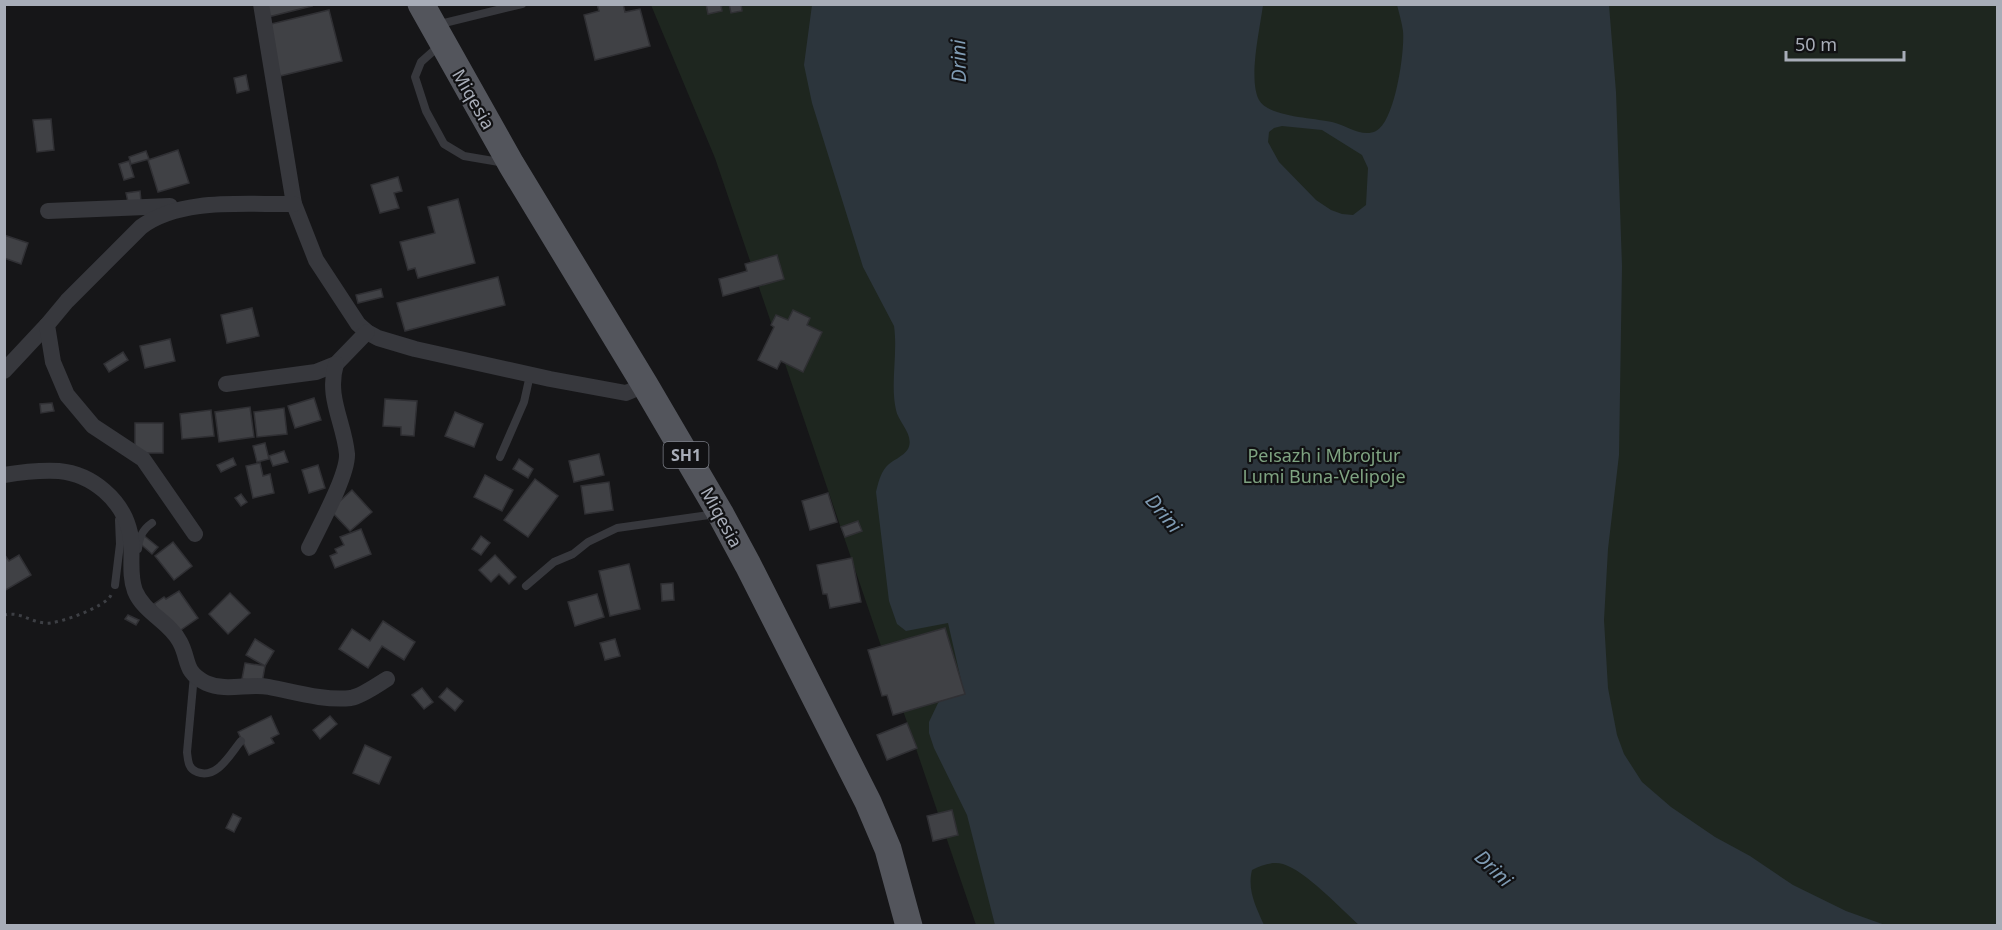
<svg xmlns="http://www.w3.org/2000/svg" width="2002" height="930" font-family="'Noto Sans',sans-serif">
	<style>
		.green { fill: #1e261f }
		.water { fill: #2c353c; fill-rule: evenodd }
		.building { fill: #404145; stroke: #303034; stroke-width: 1.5 }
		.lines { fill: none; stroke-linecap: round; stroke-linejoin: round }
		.path { stroke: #3d3f44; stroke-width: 3; stroke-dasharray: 3 4.5; stroke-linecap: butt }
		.service { stroke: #37383d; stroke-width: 8 }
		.minor { stroke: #37383d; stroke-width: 16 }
		.primary { stroke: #53555c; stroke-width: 27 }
		.labels { text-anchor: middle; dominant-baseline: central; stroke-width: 4.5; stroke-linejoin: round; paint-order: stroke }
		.shield { fill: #111113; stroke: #7b7e86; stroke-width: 1.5 }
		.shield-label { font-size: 16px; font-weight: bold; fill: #a8adb8 }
		.street-label { font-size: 18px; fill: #a8adb8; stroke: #111113 }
		.park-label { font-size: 18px; fill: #7fa381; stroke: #111113 }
		.water-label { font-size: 20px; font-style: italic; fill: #7f9bb3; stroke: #111113 }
	</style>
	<rect width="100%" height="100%" fill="#161618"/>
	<polygon class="green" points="651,5 1997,5 1997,925 976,925 715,158"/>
	<path class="water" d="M 812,5 L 1263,5 C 1260,29 1248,79 1259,100 C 1268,117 1315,118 1332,122 C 1346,125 1362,138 1376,131 C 1395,122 1405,51 1403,31 C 1402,23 1399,13 1397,5 L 1609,5 L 1616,92 L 1622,266 L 1619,455 L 1608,549 L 1604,620 L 1608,688 L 1617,735 L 1624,754 L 1642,782 L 1671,807 L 1715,837 L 1750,856 L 1793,885 L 1846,911 L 1885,925 L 1359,925 C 1341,909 1306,871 1283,864 C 1273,861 1261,865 1252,870 C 1247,890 1256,907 1264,925 L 995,925 L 967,815 L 934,748 L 929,733 L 929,722 L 938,703 L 941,700 L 964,693 L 948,623 L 906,631 L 897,624 L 889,601 L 876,492 C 878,484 880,474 886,467 C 892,460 903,457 908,449 C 915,435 898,422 896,410 C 890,383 898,354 894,326 L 863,267 L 812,103 L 804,65 ZM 1282,126 L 1322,130 L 1362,155 L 1368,168 L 1366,205 L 1353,215 L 1342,214 L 1331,210 L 1316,200 L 1279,162 L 1268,142 L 1269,132 L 1274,128 Z"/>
	<g class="building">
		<polygon points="264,4 311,4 312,6 268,17"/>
		<polygon points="597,4 623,4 625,12 640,9 650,46 595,60 584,15 599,11"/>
		<polygon points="706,4 727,4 721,6 722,11 708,14"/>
		<polygon points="729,4 741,4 742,11 731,13"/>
		<polygon points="329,10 342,61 280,76 267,25"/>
		<polygon points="246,75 249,90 237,93 234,78"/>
		<polygon points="51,119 54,150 37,152 33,120"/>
		<polygon points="178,150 189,183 158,192 148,160"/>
		<polygon points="146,151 149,159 131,164 129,157"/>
		<polygon points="129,161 134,177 124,180 119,164"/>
		<polygon points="398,177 402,191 394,193 399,208 380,213 371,185"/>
		<polygon points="140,191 141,201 128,202 126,193"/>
		<polygon points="458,199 475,263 418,278 415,268 408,270 400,242 435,233 428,207"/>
		<polygon points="4,235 28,243 21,264 4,258"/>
		<polygon points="777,255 784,279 723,296 719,279 747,271 745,264"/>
		<polygon points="498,277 505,305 405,331 397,303"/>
		<polygon points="381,289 383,297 358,303 356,295"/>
		<polygon points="252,308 259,336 227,343 221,315"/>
		<polygon points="793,310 810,318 807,325 822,332 803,372 781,361 777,369 758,360 774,327 771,325 776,315 788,320"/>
		<polygon points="170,339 175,361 145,368 140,346"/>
		<polygon points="123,352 128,360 109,372 104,364"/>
		<polygon points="314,398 321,420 295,428 288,406"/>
		<polygon points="385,399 417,401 414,436 401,435 401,427 383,426"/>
		<polygon points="52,403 54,411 41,413 40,404"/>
		<polygon points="250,407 254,437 219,442 215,412"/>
		<polygon points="284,408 287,434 257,437 254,412"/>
		<polygon points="211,410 214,436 182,439 180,414"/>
		<polygon points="455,412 483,424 474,447 445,436"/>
		<rect x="135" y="423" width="28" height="30"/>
		<polygon points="265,443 269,459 257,462 253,446"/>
		<polygon points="284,451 288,462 273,466 269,456"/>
		<polygon points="599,454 604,475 574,482 569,461"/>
		<polygon points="233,458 236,465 221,472 217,465"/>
		<polygon points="519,459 533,469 528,478 513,469"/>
		<polygon points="260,463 263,476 270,474 274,493 253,498 246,466"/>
		<polygon points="318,465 325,488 309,493 302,470"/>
		<polygon points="485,475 513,490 502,511 474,497"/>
		<polygon points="535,479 558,496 528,537 504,520"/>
		<polygon points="609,482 613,510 585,514 581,486"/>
		<polygon points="352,490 372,512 350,531 330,510"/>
		<polygon points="828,493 837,522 810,530 802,501"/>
		<polygon points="241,494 247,502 241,506 235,498"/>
		<polygon points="858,521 862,531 845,537 841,527"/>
		<polygon points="361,529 371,554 335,568 330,556 337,553 335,549 344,545 340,537"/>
		<polygon points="142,534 158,547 152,554 136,540"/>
		<polygon points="481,536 490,543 481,555 472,549"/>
		<polygon points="173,542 192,566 174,580 155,556"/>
		<polygon points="4,554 9,561 19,555 31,575 4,591"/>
		<polygon points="495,555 516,577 509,584 499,574 491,582 479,570"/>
		<polygon points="852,558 861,602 830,608 827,594 823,594 817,565"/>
		<polygon points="629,564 640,609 610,616 599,571"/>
		<polygon points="673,583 674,600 662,601 661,584"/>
		<polygon points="179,591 198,618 175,634 154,604 164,597 166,599"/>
		<polygon points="230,593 250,613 228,634 209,614"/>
		<polygon points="597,594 604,617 575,626 568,602"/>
		<polygon points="128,615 139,620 136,625 125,619"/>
		<polygon points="383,621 415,642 404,660 382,646 368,668 339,649 352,629 370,641"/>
		<polygon points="945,628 965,694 893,715 887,695 882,696 868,650"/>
		<polygon points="255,639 274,651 265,666 246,655"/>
		<polygon points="615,639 620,656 605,660 600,643"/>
		<polygon points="245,663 265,666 262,683 242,679"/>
		<polygon points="422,688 433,702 424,709 412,695"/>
		<polygon points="447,688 463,701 455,711 439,697"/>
		<polygon points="271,716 279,734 271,738 274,743 249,755 238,732"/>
		<polygon points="330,716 337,724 320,739 313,730"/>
		<polygon points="907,723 917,748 887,760 877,735"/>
		<polygon points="365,745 391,757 379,784 353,773"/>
		<polygon points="952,810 958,835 933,841 927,816"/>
		<polygon points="233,814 241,818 234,832 226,828"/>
	</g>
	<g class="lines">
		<path class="path" d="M 4,615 C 20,611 30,622 45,623 C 57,625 107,606 111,595"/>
		<g class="service">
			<polyline points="436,25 522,4"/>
			<polyline points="439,46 421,62 415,77 426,111 444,144 464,156 505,163"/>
			<polyline points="500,457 524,402 530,375"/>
			<path d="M 138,549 C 139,538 142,530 152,523"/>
			<polyline points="115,585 120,544 119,520"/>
			<polyline points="526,586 554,562 573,554 588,542 617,528 716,514"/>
			<path d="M 194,675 L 187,752 C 188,760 188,769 197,772 C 217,780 230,754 241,741"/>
		</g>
		<g class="minor">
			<polyline points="261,4 294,204 316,260 358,324 367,332 378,338 415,349 550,379 626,393 645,385"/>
			<polyline points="48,211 170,206"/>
			<polyline points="4,371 47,325"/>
			<polyline points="226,384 316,372 336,364 367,332"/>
			<path d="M 4,475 C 22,472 41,470 59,471 C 92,474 123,500 130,533 C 134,552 128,573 135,591 C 144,613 170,622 180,642 C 190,661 183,671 206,683 C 226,692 249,683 269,687 C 295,692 324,701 351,698 C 362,696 377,685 387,679"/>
			<path d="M 195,534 L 143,459 L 93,426 L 67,395 L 53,362 L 47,325 L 67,301 L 141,227 C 181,197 246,205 294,204"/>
			<path d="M 309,548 C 319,527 348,475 347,454 C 344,422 326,397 336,364"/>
		</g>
		<polyline class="primary" points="421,4 511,164 645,385 720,513 748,565 868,802 888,849 909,926"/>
	</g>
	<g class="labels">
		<rect class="shield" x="663.5" y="442" width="45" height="26" rx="4.5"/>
		<g class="shield-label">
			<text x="686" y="455">SH1</text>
		</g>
		<g class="street-label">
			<text transform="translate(474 99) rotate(60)">Miqesia</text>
			<text transform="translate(722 517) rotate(61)">Miqesia</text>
		</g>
		<g class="park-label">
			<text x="1324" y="455">Peisazh i Mbrojtur<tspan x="1324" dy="21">Lumi Buna-Velipoje</tspan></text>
		</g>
		<g class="water-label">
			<text transform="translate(958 61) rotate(-91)">Drini</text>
			<text transform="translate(1164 513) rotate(50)">Drini</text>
			<text transform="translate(1494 868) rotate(44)">Drini</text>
		</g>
	</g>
	<rect width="2002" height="930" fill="none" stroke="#a8adb8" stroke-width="12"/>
	<path d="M1786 51v9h118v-9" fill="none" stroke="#a8adb8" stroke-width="3"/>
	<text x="1795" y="51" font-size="18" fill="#a8adb8" stroke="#111113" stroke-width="4.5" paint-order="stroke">50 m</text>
</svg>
